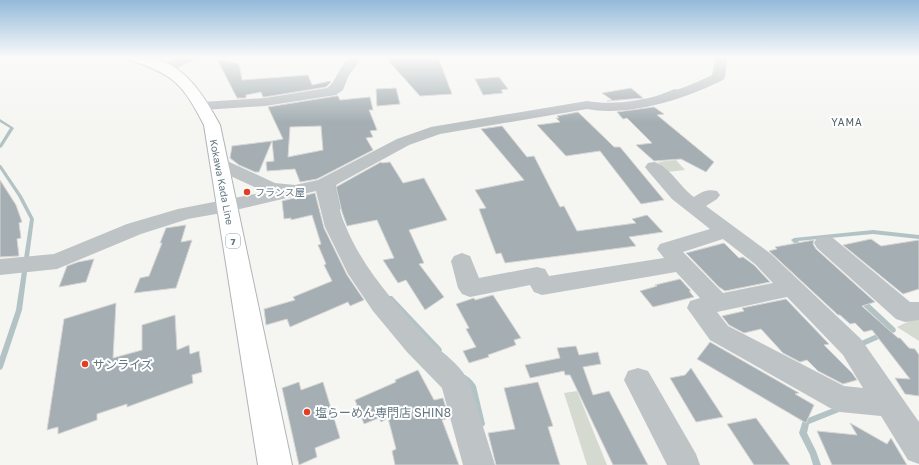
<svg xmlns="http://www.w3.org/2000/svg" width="919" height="465" font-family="'Golos Text','Noto Sans JP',sans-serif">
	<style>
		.green { fill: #d5dad1 }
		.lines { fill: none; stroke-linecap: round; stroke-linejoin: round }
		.stream { fill: #b3c3c5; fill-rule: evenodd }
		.building { fill: #a5afb3; stroke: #d7d6d4; fill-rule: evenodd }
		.major-casing { stroke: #afb5b8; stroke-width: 2 }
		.minor { fill: #bec3c6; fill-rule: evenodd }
		.major { fill: #fff; fill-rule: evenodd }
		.poi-dot { fill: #e53d22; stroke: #fff; stroke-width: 1.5 }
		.labels { text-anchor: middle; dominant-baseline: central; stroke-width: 4; stroke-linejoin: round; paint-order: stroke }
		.shield { fill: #fff; stroke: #92a0a8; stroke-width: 1 }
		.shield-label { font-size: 9px; font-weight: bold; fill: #647883 }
		.far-quarter-label { font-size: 10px; letter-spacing: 1px; fill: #526068; stroke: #fff }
		.street-label { font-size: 10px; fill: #647883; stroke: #fff }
		.poi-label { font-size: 10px; fill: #647883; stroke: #fff; text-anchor: start }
		.near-poi-label { font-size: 12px; fill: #647883; stroke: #fff; text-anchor: start }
	</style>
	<rect width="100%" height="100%" fill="#f5f5f2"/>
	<g class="green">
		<polygon points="676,160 685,170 667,172 658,162"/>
		<polygon points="918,317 919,318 919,341 897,327"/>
		<polygon points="577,391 607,465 587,465 564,393"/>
	</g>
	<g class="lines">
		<g class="stream">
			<polygon points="675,89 678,90 660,97 657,96"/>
			<polygon points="0,119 14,128 2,147 0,148 0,144 10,128 0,122"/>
			<polygon points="0,165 1,165 22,196 34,219 22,310 3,367 2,369 0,370 0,357 16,310 30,219 18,196 0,169"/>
			<polygon points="338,181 340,182 336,185 341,209 339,210 337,209 332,184"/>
			<polygon points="873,230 919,235 919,239 873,234 798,241 804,247 801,249 799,248 791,240 794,238"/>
			<polygon points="388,296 392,296 441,348 442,350 441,352 439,353 437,352 388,300 387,298"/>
			<polygon points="859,298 863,298 895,328 896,330 895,332 863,346 861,347 859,346 858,344 859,342 888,329 859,302 858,300"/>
			<path d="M 465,375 C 469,377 474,382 476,386 L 485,424 L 484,426 L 481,427 L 478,426 L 477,424 L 470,387 L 462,378 L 463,376 Z"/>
			<polygon points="836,407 839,408 840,410 839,412 809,424 807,433 816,451 821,465 813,465 810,455 799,433 803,420"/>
		</g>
	</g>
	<g class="building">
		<polygon points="385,57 438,57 452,94 420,96"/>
		<polygon points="217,59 239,64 242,80 308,75 312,85 330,81 331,82 326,87 265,97 263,97 261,92 246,95 246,98 237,98"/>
		<polygon points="499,77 508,89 501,90 503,93 483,95 475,79"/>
		<polygon points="396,88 400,104 377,106 376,89"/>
		<polygon points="631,88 643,98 607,101 612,100 602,93"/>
		<path d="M 336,96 L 338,96 L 340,100 L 370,97 L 373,110 L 369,110 L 377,130 L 370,131 L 373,137 L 366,138 L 373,150 L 317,179 L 300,182 L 295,169 L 267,171 L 266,162 L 274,161 L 272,141 L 283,139 L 268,107 ZM 321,126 L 323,150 L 288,157 L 290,127 Z"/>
		<polygon points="654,107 664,114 657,115 714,162 706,172 681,159 654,161 636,145 652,143 627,118 623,119 617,112"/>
		<polygon points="578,112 610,143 614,147 620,147 664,200 641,204 600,151 566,156 537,125 560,122 556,118 559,118 557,116"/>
		<polygon points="502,126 527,157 534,156 560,207 564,206 577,231 636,223 632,219 647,215 663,232 629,237 636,246 505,263 501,253 496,254 479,209 486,208 475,190 524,180 481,129"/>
		<polygon points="272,141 259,172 255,172 239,165 230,158 232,146"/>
		<polygon points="381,162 382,163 390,162 403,183 424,178 447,220 409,230 424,263 419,264 444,297 425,310 406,280 398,283 383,260 394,258 377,220 347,226 342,212 336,187"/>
		<polygon points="0,180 16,205 22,222 19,223 21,238 17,239 19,256 0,257"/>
		<polygon points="315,193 324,228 347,275 364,300 350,306 348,302 290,327 287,319 266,325 264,309 295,300 293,297 332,281 324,265 326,264 318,245 321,244 312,215 291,220 291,218 284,219 282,201"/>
		<polygon points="186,225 181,242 192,240 176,288 134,293 140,278 149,276 162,243 160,243 166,228"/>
		<polygon points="871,239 881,246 919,240 919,289 903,294 843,245"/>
		<polygon points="814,240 813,244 816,249 875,302 862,306 898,338 900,338 909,348 915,349 919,355 919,396 905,394 895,378 910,379 872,330 864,332 855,323 850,324 840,315 838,315 769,251 777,249 775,247"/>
		<polygon points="724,243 739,258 743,257 754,265 770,282 725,291 719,287 686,253"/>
		<polygon points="94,259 86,282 59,287 67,266 78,262"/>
		<polygon points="680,279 691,291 689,291 694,297 653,307 640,291 657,286 655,285"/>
		<polygon points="493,295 521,338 514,340 516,345 488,355 489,357 469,363 463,351 476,347 466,329 469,328 456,304 474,298 475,300"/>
		<polygon points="786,299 829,344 824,345 852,373 857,380 843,384 818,371 807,360 800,362 783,353 761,329 744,333 729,325 722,316 744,311 742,308"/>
		<polygon points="116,303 113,358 142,350 142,325 175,315 177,350 189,345 190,354 199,351 202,372 192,375 193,383 127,407 127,404 97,414 97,420 58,434 58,427 47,430 64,319"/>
		<polygon points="710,342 799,393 795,394 814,405 806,423 697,359"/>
		<polygon points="576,346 579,355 598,352 601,364 583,367 593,395 609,391 648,465 613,465 570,375 565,375 564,371 530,378 525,365 560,358 557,348"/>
		<polygon points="691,368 723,417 696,422 670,378 685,375"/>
		<polygon points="418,370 434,400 443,398 449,418 442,420 459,465 395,465 392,451 396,449 388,418 381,422 379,418 364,424 355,400 396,382 395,380"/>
		<polygon points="299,382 301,390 323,382 340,438 315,448 317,457 299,465 282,388"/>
		<polygon points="538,382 553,426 548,427 560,465 496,465 488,433 515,429 504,388"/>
		<polygon points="756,418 790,465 754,465 727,424"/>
		<polygon points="850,423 887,444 891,438 907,465 832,465 817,431 857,435"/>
	</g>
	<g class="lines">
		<defs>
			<path id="major" d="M 127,57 C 134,57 142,56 148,57 C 185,63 204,96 220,125 L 292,465 L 258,465 L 204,125 C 183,84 173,73 128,60 Z"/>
		</defs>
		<use href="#major" class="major-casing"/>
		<g class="minor">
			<polygon points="179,57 196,57 194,60 172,70 162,70 161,67 162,64"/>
			<path d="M 354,57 L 358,58 L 360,61 L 349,75 L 343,90 L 336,95 L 265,106 L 202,110 L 197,109 L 195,106 L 197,103 L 202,102 L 265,98 L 327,88 C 338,81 339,61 354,57 Z"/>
			<path d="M 712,57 L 725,57 L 727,61 L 725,77 L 723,80 C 685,99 629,117 587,109 L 440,134 L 409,145 L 334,186 C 338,200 340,215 346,227 C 363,268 395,304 425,336 C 439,351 460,363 469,382 L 495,465 L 463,465 L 442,388 L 407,352 L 373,311 L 348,274 L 325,227 L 316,191 L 227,212 L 188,219 L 141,234 L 57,269 L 0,275 L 0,259 L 54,254 L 127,224 L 178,209 L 265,192 L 213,168 L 210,164 L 213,160 L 219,159 L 225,160 L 275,183 L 295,185 L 318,180 L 397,139 L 431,127 L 587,101 C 627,108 676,93 712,75 L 715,61 Z"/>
			<path d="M 654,162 C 668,165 681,188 694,197 C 702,192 707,189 717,191 L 720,195 L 717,199 L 706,206 L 771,254 L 861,339 L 919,422 L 919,464 L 908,460 L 881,416 L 840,412 L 830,408 L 710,340 L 687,308 L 690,301 L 700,298 L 676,272 L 542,295 L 534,292 L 530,285 L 470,297 L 462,294 L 458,288 L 451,261 L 454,256 L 462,253 L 470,256 L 479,278 L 537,267 L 545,269 L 549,276 L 664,258 L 657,249 L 660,244 L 710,229 L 672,199 L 648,171 L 645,167 L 648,163 ZM 723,239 L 755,264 L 773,283 L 723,293 L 683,252 ZM 787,297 L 843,355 L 863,388 L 844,386 L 728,326 L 717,312 Z"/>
			<polygon points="825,236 833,238 910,302 919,302 919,320 905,322 896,319 817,248 814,243 817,238"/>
			<polygon points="638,368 648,371 696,454 700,465 667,465 624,380 628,371"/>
		</g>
		<use href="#major" class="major"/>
	</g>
	<linearGradient id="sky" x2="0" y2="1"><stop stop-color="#93bada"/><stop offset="0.47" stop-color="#fafaf9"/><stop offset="1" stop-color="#fafaf9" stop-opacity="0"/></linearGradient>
	<rect width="919" height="122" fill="url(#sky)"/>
	<g class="poi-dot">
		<circle cx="247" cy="192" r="4"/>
		<circle cx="85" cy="364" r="4"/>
		<circle cx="307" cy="412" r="4"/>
	</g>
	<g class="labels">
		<rect class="shield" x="226" y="234" width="14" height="14" rx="3"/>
		<g class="shield-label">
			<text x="233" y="241">7</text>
		</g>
		<g class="far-quarter-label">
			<text x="847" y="122">YAMA</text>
		</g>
		<g class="street-label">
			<text transform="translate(222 182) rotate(79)">Kokawa Kada Line</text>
		</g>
		<g class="poi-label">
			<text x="255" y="192">フランス屋</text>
		</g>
		<g class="near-poi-label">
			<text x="93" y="364">サンライズ</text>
			<text x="315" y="412">塩らーめん専門店 SHIN8</text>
		</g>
	</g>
</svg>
